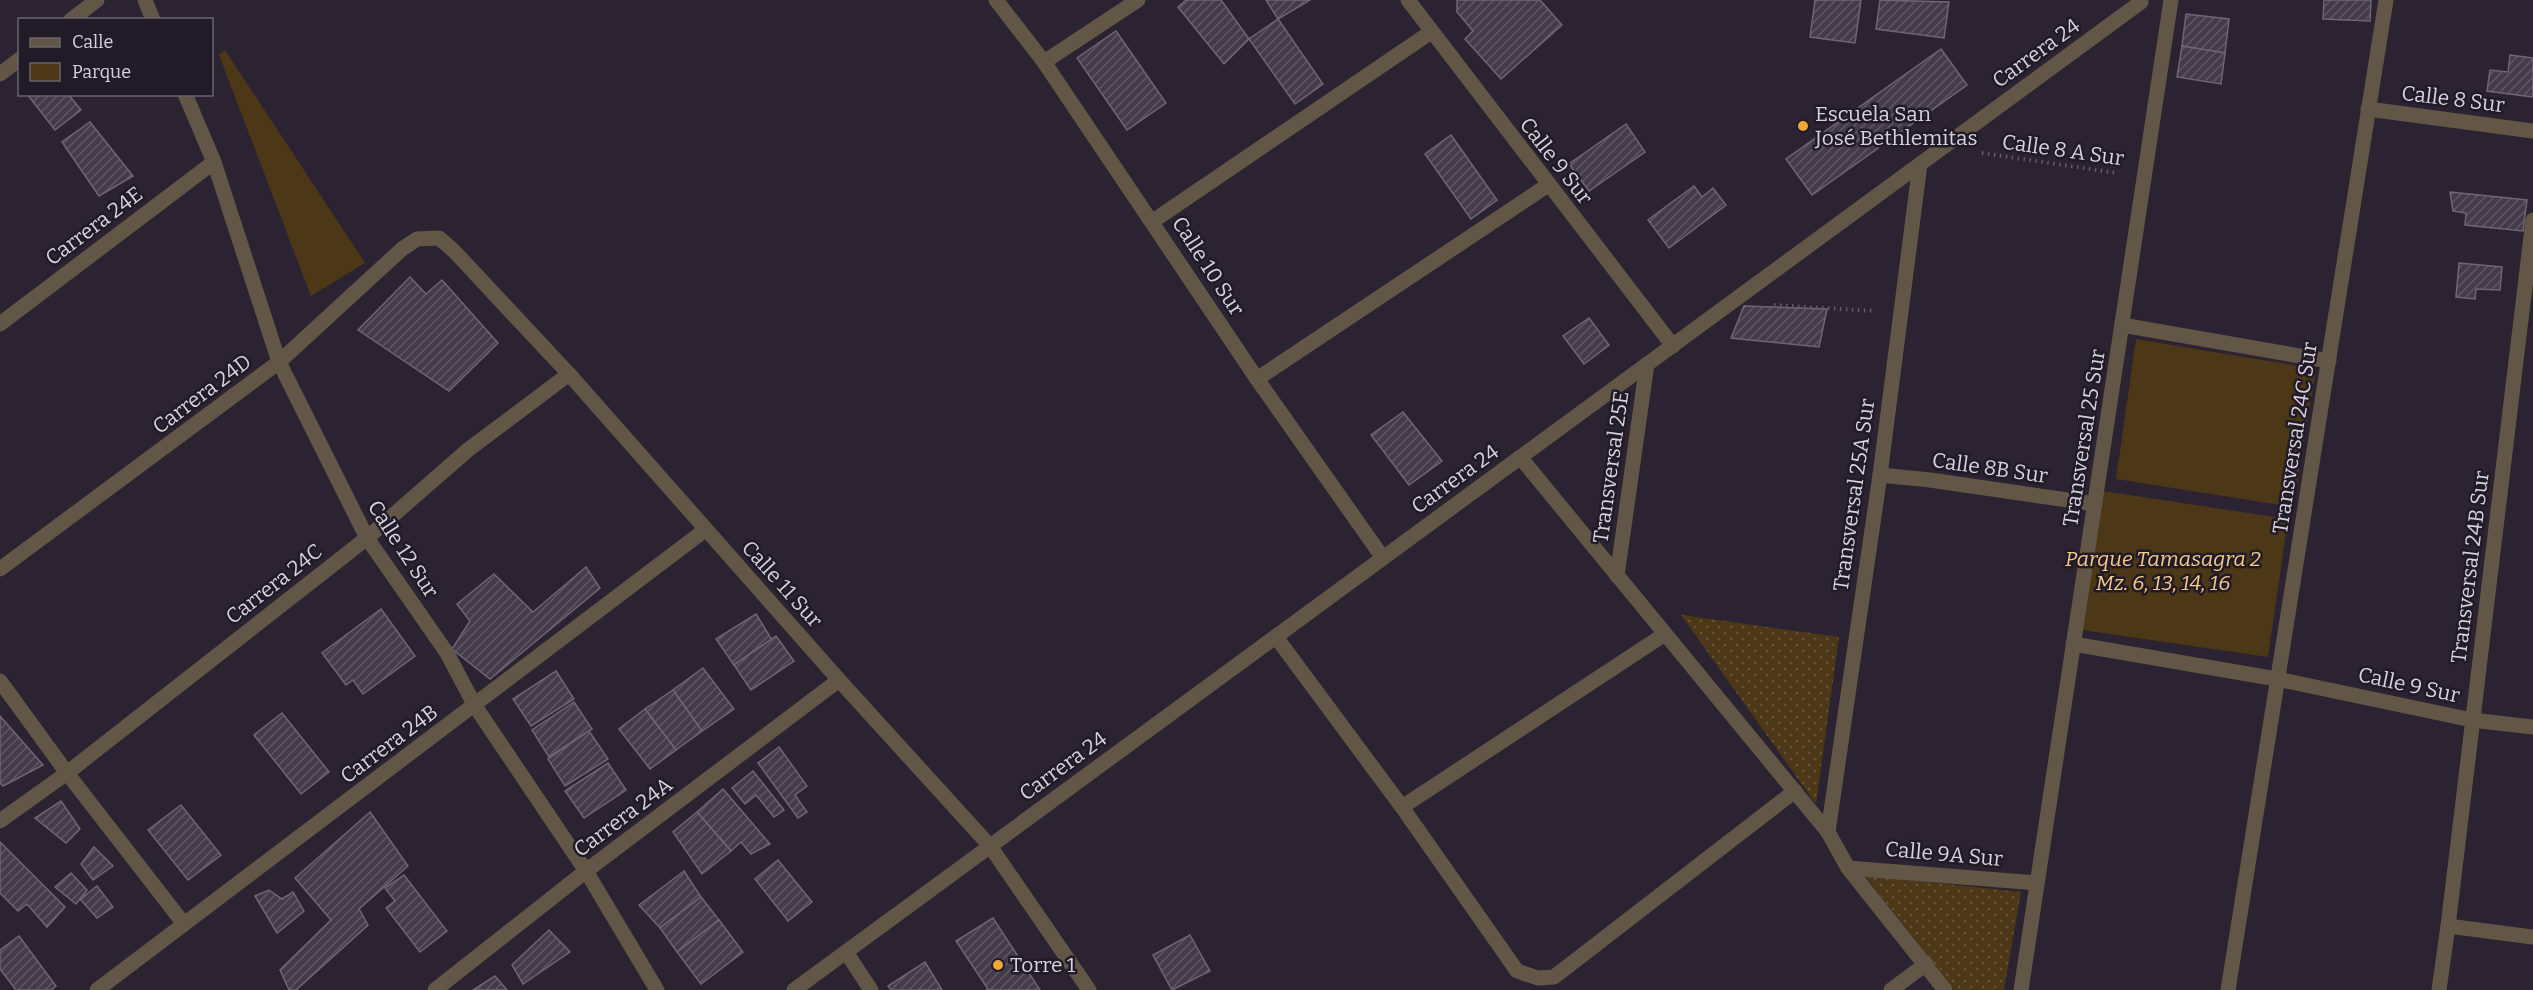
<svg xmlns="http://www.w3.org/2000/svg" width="2533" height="990" font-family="Bitter,serif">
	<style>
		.grass { fill: url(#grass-dots) }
		.park { fill: #4c3717 }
		.building { fill: url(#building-hatch); stroke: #6e6575; stroke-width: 1.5 }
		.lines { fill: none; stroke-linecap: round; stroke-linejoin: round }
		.path { stroke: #625b67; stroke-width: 4; stroke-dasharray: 1.5 4.5; stroke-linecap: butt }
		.lane { stroke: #625747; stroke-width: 15 }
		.street { stroke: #625747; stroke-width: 15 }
		.poi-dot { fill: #eca93a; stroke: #211a27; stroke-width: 2 }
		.labels { text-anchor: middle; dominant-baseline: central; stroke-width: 5; stroke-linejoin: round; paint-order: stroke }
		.street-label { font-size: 21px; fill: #d7d2db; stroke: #211a27 }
		.poi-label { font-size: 21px; fill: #d7d2db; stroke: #211a27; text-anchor: start }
		.park-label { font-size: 21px; font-style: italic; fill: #f5c989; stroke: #211a27 }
	</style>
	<defs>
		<pattern id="grass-dots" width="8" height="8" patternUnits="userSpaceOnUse" patternTransform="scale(1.5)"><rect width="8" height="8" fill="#4c3717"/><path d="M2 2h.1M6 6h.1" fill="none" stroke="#655338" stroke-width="1.8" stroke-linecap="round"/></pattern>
		<pattern id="building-hatch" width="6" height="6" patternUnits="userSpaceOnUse" patternTransform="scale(1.5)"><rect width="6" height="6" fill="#443b4a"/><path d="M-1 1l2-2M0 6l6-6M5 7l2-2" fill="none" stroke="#5e5664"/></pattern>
	</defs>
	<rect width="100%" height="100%" fill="#2b2331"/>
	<g class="grass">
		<polygon points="1682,615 1839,637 1816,804 1681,615"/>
		<polygon points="1864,875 2021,892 2004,990 1954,990"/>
	</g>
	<g class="park">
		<polygon points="225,50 365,263 311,296 219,55"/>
		<polygon points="2136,339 2316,369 2293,507 2116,479"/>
		<polygon points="2103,491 2288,519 2268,657 2082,630"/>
	</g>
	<g class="building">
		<polygon points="1186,0 1221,0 1249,39 1224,64 1178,7"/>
		<polygon points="1266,0 1310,0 1278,19"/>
		<polygon points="1457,0 1540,0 1562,25 1501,79 1465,39 1473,31 1457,12"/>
		<polygon points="1815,0 1861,0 1855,43 1810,37"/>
		<polygon points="1880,0 1949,2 1944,38 1876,29"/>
		<polygon points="2324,0 2371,0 2370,21 2323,19"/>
		<polygon points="2186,14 2229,19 2225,53 2182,46"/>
		<polygon points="1278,19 1323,84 1295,104 1249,39"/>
		<polygon points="1116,31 1166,103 1127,130 1077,58"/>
		<polygon points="2182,46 2225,53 2221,84 2177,77"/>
		<polygon points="1941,49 1967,85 1812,195 1786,159"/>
		<polygon points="2510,55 2533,58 2533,97 2487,91 2490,70 2508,72"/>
		<polygon points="27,94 68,94 81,110 55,130"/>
		<polygon points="90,122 133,176 99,196 62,142"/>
		<polygon points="1626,124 1645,152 1589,191 1569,164"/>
		<polygon points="1451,135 1497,200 1471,219 1425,154"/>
		<polygon points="1694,186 1702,197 1713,188 1726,205 1669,248 1648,220"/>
		<polygon points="2450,192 2527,200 2523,231 2465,225 2466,213 2453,211"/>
		<polygon points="2459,263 2502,267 2500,290 2476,289 2475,299 2456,297"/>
		<polygon points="410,277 426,294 442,280 498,343 449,391 358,330"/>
		<polygon points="1744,306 1827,309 1819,347 1731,338"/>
		<polygon points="1589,318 1609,345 1584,364 1563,336"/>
		<polygon points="1403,412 1442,461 1409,485 1371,435"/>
		<polygon points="586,567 600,588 490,679 452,649 470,621 457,604 494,574 533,612"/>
		<polygon points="381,609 415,656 363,694 353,680 346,685 322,653"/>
		<polygon points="756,614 772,640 734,665 716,639"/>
		<polygon points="776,636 794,661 751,690 734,665"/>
		<polygon points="703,668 734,709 702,731 673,690"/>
		<polygon points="556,671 574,699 531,726 513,699"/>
		<polygon points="673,690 702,731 676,750 645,709"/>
		<polygon points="574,702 592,729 549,757 532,730"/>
		<polygon points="645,709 676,750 650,769 619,729"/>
		<polygon points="282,713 329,772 301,794 254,735"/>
		<polygon points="0,716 43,765 3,786 0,783"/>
		<polygon points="589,731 608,759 565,786 548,759"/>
		<polygon points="779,747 807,786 795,795 807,812 798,818 758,763"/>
		<polygon points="608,763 626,790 584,818 565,791"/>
		<polygon points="753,771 784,810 774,817 756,795 745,804 732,788"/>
		<polygon points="723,789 770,844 751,854 741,842 731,851 697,812"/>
		<polygon points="61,801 80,829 66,843 35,818"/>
		<polygon points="181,805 221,855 188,880 148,830"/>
		<polygon points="370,812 408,866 359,909 368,925 296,990 289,990 280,970 331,920 295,878"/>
		<polygon points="697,812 731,851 702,874 673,832"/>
		<polygon points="0,842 65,907 47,927 27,904 18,911 0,893"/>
		<polygon points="94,847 113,866 93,880 81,864"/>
		<polygon points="778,860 812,902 788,921 755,879"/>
		<polygon points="684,871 701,897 660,928 639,905"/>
		<polygon points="71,873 87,890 76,904 55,887"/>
		<polygon points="404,875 447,931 420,952 386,908 395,901 385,888"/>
		<polygon points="97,886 113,907 97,918 80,899"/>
		<polygon points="269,890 282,899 293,892 304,911 277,933 255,896"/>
		<polygon points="701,897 719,920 677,952 660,928"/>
		<polygon points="993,918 1040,990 986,990 988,989 956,941"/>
		<polygon points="719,920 743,952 701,984 677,952"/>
		<polygon points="549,930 570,952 523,984 512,965"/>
		<polygon points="1190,935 1210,971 1172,990 1153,955"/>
		<polygon points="19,936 56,986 51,990 16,990 0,969 0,950"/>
		<polygon points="925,962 942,990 891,990 888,986"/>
		<polygon points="495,976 507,990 473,990"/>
	</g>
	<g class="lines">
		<g class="path">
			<polyline points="1982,153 2117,173"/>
			<polyline points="1774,305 1875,311"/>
		</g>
		<polyline class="lane" points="846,952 871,990"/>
		<g class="street">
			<polyline points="145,0 153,20"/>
			<polyline points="996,0 1044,62 1257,379 1383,558"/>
			<polyline points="1408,0 1673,346"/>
			<polyline points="71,20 97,0"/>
			<polyline points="1044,62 1138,0"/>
			<polyline points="0,74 20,59"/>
			<polyline points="185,94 214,162 279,362 367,538 447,653 475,706 586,871 657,990"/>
			<polyline points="2368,109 2533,131"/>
			<polyline points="1153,221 1431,32"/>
			<polyline points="0,324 214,162"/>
			<polyline points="2122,325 2329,361"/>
			<polyline points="1257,379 1548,185"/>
			<polyline points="1520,457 1828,832 1848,868 1945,990"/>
			<polyline points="1880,475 1930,480 2095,504"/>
			<polyline points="0,569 279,362 402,249 417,239 439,238 454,251 569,374 839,680 990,846 1089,990"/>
			<polyline points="1617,576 1647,364"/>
			<polyline points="1276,637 1402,807 1517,971 1538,978 1554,977 1795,791"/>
			<polyline points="2073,644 2277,679 2472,720 2533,727"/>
			<polyline points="0,681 67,773 184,924"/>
			<polyline points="1402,807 1665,634"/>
			<polyline points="0,821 67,773 367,538 469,449 569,374"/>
			<polyline points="1828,832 1880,475 1920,164"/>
			<polyline points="1848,868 2037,883"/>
			<polyline points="2448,926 2533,937"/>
			<polyline points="97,990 705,530"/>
			<polyline points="435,990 586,871 839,680"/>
			<polyline points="794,990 2141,2 2140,0"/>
			<polyline points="1891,990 1926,964"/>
			<polyline points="2021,990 2171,0"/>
			<polyline points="2228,990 2386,0"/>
			<polyline points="2439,990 2448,926 2533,220"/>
		</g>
	</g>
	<g class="poi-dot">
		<circle cx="1803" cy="126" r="6"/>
		<circle cx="998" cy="965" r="6"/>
	</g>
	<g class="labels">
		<g class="street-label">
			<text transform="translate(2036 53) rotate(-36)">Carrera 24</text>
			<text transform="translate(2453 99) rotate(7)">Calle 8 Sur</text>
			<text transform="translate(2063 150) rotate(8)">Calle 8 A Sur</text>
			<text transform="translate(1556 161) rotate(52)">Calle 9 Sur</text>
			<text transform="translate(94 226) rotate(-37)">Carrera 24E</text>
			<text transform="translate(1208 266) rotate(57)">Calle 10 Sur</text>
			<text transform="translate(202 394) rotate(-37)">Carrera 24D</text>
			<text transform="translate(2084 438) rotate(-81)">Transversal 25 Sur</text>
			<text transform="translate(2295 438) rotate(-81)">Transversal 24C Sur</text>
			<text transform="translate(1611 467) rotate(-82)">Transversal 25E</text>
			<text transform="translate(1990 468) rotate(8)">Calle 8B Sur</text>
			<text transform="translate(1455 479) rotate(-36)">Carrera 24</text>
			<text transform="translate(1854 495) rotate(-82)">Transversal 25A Sur</text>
			<text transform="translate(403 549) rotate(57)">Calle 12 Sur</text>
			<text transform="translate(2470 567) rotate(-83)">Transversal 24B Sur</text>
			<text transform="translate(274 584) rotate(-38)">Carrera 24C</text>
			<text transform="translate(782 584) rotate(48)">Calle 11 Sur</text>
			<text transform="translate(2409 685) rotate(12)">Calle 9 Sur</text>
			<text transform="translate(389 744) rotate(-37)">Carrera 24B</text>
			<text transform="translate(1063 766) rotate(-36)">Carrera 24</text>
			<text transform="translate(623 817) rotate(-37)">Carrera 24A</text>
			<text transform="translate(1944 854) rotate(5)">Calle 9A Sur</text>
		</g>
		<g class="poi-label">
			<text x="1815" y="114">Escuela San<tspan x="1815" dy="24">José Bethlemitas</tspan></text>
			<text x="1010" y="965">Torre 1</text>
		</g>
		<g class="park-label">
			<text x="2163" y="559">Parque Tamasagra 2<tspan x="2163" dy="24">Mz. 6, 13, 14, 16</tspan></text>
		</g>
	</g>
	<rect x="18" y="18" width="195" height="78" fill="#211a27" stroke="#6a646f" stroke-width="1.5"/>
	<rect x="30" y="38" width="30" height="9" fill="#625747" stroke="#6a646f" stroke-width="1.5"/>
	<text x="72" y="48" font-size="18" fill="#d7d2db">Calle</text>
	<rect x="30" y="63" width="30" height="18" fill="#4c3717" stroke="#6a646f" stroke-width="1.5"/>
	<text x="72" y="78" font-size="18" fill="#d7d2db">Parque</text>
</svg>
